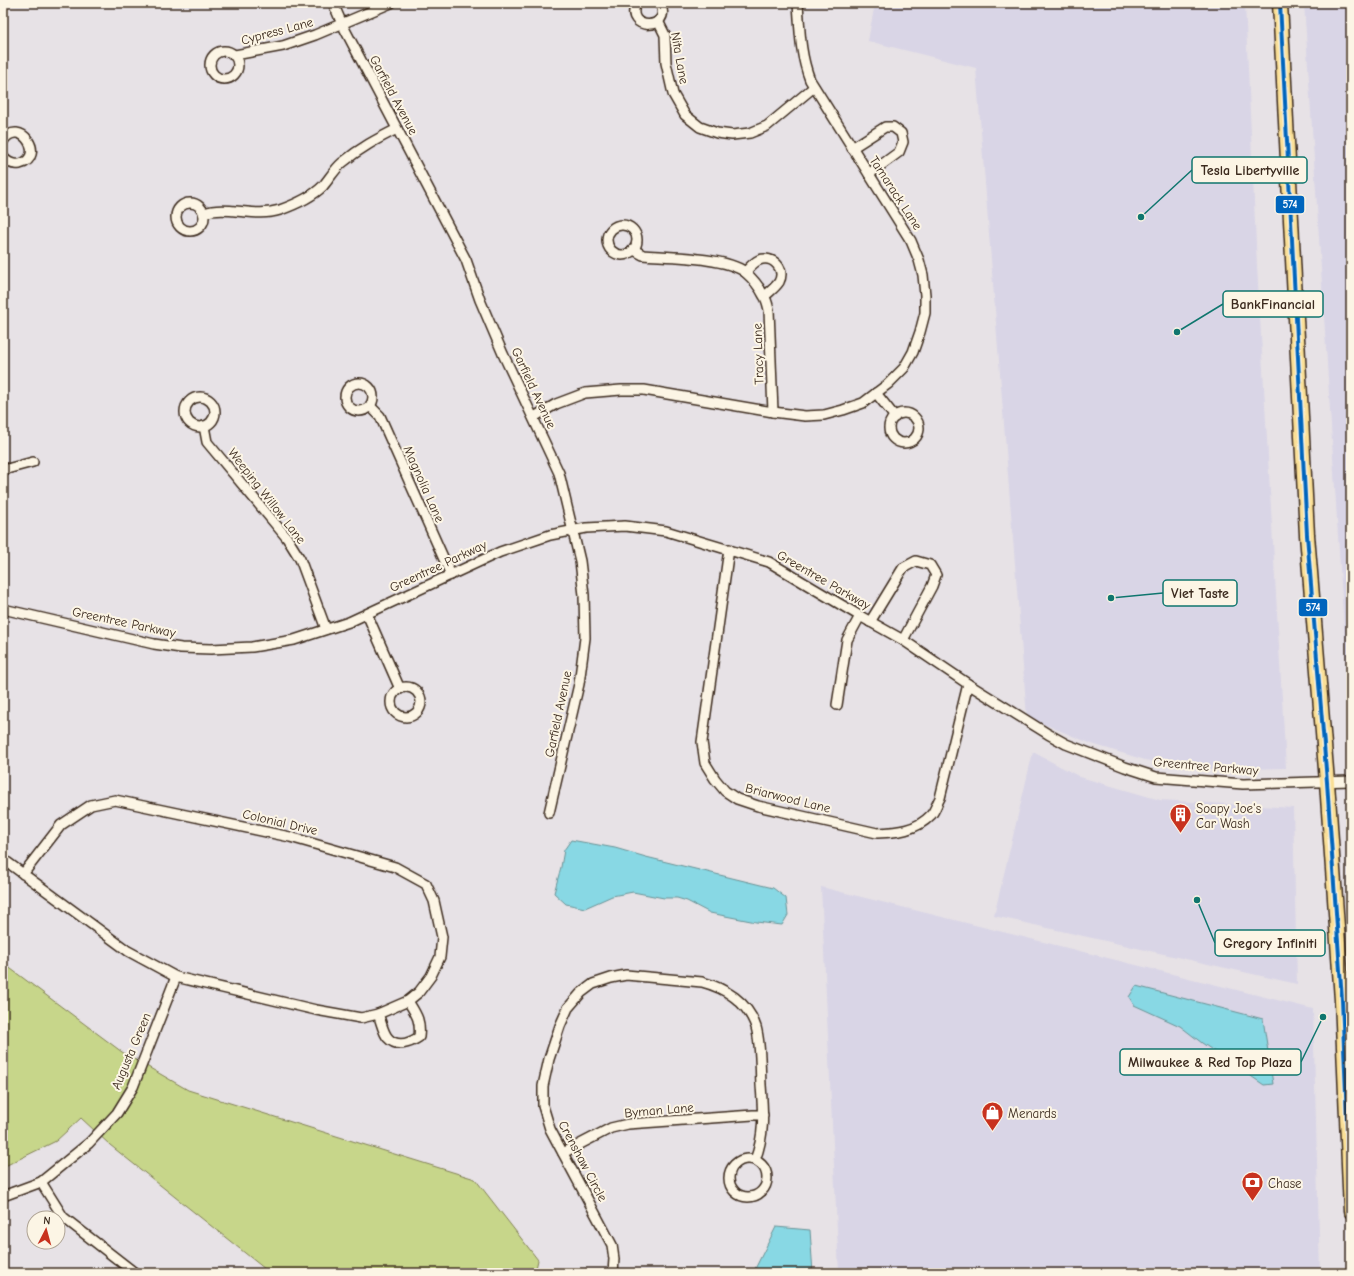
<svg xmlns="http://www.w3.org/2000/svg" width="1354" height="1276" font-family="'Comic Neue',sans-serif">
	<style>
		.built { fill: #d9d5e6 }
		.green { fill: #c7d68a; stroke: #818054 }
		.water { fill: #88d8e4; stroke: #699295 }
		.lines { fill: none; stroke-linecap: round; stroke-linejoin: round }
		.minor-casing { stroke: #3b2a1e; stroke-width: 12 }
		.primary-casing { stroke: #3b2a1e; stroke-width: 17 }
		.minor { stroke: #fcf5e5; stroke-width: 9 }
		.primary { stroke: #fadf96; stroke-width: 14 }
		.bus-1-casing { stroke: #fcf5e5; stroke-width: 7 }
		.bus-1 { stroke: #0065bd; stroke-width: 4 }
		.labels { text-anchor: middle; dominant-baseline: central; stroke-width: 4; stroke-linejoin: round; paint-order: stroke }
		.street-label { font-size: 13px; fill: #3b2a1e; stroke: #fcf5e5 }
		.poi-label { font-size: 13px; fill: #3b2a1e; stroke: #fcf5e5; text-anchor: start }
		.leader { fill: none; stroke: #0f766e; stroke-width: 1.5 }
		.callout-dot { fill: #0f766e; stroke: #fcf5e5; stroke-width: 1.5 }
		.callout { fill: #fcf5e5; stroke: #0f766e; stroke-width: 1.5 }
		.callout-label { font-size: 14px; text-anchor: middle; font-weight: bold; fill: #3b2a1e }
		.line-badge { stroke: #fcf5e5; stroke-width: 1.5 }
		.badge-label { font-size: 11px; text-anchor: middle; font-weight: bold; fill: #fff }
	</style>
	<rect width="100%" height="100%" fill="#e7e2e6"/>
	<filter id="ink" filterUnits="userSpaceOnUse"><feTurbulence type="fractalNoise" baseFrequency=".025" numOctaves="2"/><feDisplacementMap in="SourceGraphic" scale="8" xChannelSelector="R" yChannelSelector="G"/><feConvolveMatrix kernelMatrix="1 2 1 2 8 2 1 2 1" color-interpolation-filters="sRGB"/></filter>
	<g filter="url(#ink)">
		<g class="built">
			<polygon points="875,3 1245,3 1257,266 1286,768 1201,770 1145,760 1092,744 1027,717 976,68 868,41"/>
			<polygon points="1304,3 1351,3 1351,739"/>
			<polygon points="1033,752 1080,777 1160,800 1293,808 1297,984 994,916"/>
			<polygon points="1348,803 1351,803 1351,851"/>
			<polygon points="821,887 1313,1009 1320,1273 839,1273"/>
		</g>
		<polygon class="green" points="3,963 122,1052 188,1090 475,1179 538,1260 535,1273 270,1273 110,1145 81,1118 56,1141 3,1167"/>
		<g class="water">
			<polygon points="571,840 615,848 646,857 773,888 786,898 788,915 782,925 756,922 710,913 687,901 677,898 664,898 633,892 612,896 585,908 566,904 554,893 561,867 564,850"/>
			<polygon points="1136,986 1263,1019 1273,1084 1264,1085 1202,1043 1180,1026 1134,1005 1129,997"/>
			<polygon points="776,1227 810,1230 813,1273 753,1273"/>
		</g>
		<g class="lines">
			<defs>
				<g id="minor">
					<polyline points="333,3 342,24 466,260 480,300 503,354 559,473 580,561 584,595 585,638 579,684 549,813"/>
					<path d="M 636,3 C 623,32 674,31 660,3"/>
					<polyline points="658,21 665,35 666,63 673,94 685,115 700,127 717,133 732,135 750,133 767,126 814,87"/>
					<circle cx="224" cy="65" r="14"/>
					<polyline points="235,55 283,46 315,35 391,3"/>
					<path d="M 3,141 C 20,116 47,157 20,164 C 13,165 7,162 3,157"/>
					<polyline points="852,148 885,127 893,127 901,133 903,142 899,152 869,174"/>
					<circle cx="190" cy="217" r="14"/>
					<path d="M 204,213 C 227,205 255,218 280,210 C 294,205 312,197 323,186 C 329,179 335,169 342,163 C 360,148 377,139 397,129"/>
					<circle cx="622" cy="240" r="15"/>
					<path d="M 634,250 L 643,255 C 668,257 726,257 745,272 C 752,278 760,288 764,296 C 767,300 768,306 769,310 L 773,412"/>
					<path d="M 745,272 C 749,268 754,262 759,260 C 773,255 786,269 779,282 C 775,288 769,292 765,296"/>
					<circle cx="359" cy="397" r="14"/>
					<polyline points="876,393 895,417"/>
					<circle cx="200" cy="412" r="15"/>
					<polyline points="370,406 380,416 451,575"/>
					<circle cx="904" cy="428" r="15"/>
					<path d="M 534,417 L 556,404 L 585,393 L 621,390 L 644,390 L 773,412 L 805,416 L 824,415 L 843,410 L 863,403 L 888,384 L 904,368 L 913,352 L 920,332 L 925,313 L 925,295 L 923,275 L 919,260 L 911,241 L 810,80 C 800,54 800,31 798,3"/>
					<polyline points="204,426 207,442 287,538 300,559 326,629"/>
					<polyline points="3,470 33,462"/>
					<path d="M 729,549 L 702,742 L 705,763 L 715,779 L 725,791 L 737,799 L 758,806 L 877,833 C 897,832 916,831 931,815 C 935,811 937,803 940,798 L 968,684"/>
					<polyline points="3,609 154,644 181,648 211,649 252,647 294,640 349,622 500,552 550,535 586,528 625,526 666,531 769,562 860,616 903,640 968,684 1048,734 1066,744 1125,767 1156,777 1243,784 1351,781"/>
					<polyline points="367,614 400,689"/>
					<polyline points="870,622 903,568 916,561 930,565 936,575 932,586 903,640"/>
					<circle cx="406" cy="702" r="15"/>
					<polyline points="837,705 847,640 860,616"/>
					<polyline points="3,859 128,951 176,977 316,1010 361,1018 378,1014 408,1001 419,992 431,976 440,957 442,937 434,901 426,884 395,867 290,837 115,800 91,805 61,825 23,874"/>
					<path d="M 378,1014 C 381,1021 383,1033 388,1038 C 397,1048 410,1043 419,1037 C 421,1020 416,1014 408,1001"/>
					<polyline points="563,1153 611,1128 628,1124 753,1115 763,1115"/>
					<circle cx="748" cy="1178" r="19"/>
					<polyline points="41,1182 63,1217 135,1273"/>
					<polyline points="3,1196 41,1182 89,1143 117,1113 133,1087 176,977"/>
					<path d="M 613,1273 L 614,1259 L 612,1245 L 550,1129 L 543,1106 L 543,1086 L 549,1059 L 560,1026 L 568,1008 L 581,993 L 593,984 L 611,978 L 626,975 L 702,982 C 725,988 748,1002 756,1027 C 761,1045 760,1066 761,1085 C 763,1112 765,1134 755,1160"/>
				</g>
				<polyline id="primary" points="1280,3 1307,535 1327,782 1342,1000 1351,1211"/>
			</defs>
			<use href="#minor" class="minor-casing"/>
			<use href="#primary" class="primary-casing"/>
			<use href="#minor" class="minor"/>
			<use href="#primary" class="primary"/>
			<defs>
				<polyline id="bus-1" points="1280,3 1307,535 1327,782 1342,1000 1351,1211"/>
			</defs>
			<use href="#bus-1" class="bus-1-casing"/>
			<use href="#bus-1" class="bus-1"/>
		</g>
	</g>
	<defs>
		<symbol id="building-pin" viewBox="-11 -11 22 30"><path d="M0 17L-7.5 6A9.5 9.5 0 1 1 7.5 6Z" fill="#c8321e" stroke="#fcf5e5"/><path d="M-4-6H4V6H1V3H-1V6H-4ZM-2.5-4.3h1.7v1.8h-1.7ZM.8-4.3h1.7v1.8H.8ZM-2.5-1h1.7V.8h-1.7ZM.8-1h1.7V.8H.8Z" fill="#fff"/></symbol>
		<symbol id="shop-pin" viewBox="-11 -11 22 30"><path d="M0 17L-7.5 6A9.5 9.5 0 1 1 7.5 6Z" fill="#c8321e" stroke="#fcf5e5"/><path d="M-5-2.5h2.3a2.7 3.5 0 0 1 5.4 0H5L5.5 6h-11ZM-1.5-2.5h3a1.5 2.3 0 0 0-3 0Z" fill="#fff"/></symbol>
		<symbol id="bank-pin" viewBox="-11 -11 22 30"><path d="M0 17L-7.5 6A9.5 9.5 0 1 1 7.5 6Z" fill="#c8321e" stroke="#fcf5e5"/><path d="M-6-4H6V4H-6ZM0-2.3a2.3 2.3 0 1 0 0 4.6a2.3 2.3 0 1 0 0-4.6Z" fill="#fff"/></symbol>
	</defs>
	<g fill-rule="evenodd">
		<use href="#building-pin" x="1168" y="802" width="25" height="34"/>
		<use href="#shop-pin" x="980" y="1100" width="25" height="34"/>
		<use href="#bank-pin" x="1240" y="1170" width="25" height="34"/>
	</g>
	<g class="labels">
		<g class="street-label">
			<text transform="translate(277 31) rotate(-15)">Cypress Lane</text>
			<text transform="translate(680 58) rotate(80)">Nita Lane</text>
			<text transform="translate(394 95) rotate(62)">Garfield Avenue</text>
			<text transform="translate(896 193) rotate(57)">Tamarack Lane</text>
			<text transform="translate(758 354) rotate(-92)">Tracy Lane</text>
			<text transform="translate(534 388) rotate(65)">Garfield Avenue</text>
			<text transform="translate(424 484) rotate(66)">Magnolia Lane</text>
			<text transform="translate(267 496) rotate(52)">Weeping Willow Lane</text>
			<text transform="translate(438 566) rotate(-25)">Greentree Parkway</text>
			<text transform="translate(824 580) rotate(30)">Greentree Parkway</text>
			<text transform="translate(124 622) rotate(12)">Greentree Parkway</text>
			<text transform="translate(558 714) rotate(-78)">Garfield Avenue</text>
			<text transform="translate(1206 766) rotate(5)">Greentree Parkway</text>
			<text transform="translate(788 798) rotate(14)">Briarwood Lane</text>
			<text transform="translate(280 822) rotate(13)">Colonial Drive</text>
			<text transform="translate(131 1051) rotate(-67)">Augusta Green</text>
			<text transform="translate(659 1110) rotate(-5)">Byman Lane</text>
			<text transform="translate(583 1161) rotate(62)">Crenshaw Circle</text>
		</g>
		<g class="poi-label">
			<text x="1196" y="808">Soapy Joe's<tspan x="1196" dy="15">Car Wash</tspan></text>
			<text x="1008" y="1113">Menards</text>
			<text x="1268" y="1183">Chase</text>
		</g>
	</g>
	<path class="leader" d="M1141 217L1192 170M1177 332L1223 304M1111 598L1163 593M1197 900L1215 943M1323 1017L1301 1062"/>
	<g class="callout-dot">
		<circle cx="1141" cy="217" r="4"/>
		<circle cx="1177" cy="332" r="4"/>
		<circle cx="1111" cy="598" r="4"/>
		<circle cx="1197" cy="900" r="4"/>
		<circle cx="1323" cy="1017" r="4"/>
	</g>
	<g class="callout">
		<rect x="1192" y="157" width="115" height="26" rx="4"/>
		<rect x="1223" y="291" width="100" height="26" rx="4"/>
		<rect x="1163" y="580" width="74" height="26" rx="4"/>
		<rect x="1215" y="930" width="110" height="26" rx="4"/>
		<rect x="1120" y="1049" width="181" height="26" rx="4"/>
	</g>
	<g class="callout-label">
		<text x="1250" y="175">Tesla Libertyville</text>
		<text x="1273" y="309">BankFinancial</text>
		<text x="1200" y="598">Viet Taste</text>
		<text x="1270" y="948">Gregory Infiniti</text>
		<text x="1210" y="1067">Milwaukee &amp; Red Top Plaza</text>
	</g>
	<g class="line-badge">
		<rect x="1275" y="195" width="30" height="19" rx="4" fill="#0065bd"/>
		<rect x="1298" y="598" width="30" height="19" rx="4" fill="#0065bd"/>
	</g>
	<g class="badge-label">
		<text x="1290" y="208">574</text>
		<text x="1313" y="611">574</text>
	</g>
	<rect width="1354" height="1276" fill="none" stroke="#fcf5e5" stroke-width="16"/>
	<rect x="8" y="8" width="1338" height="1260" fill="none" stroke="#3b2a1e" stroke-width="1.5" filter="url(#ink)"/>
	<g transform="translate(46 1230) rotate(6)"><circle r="19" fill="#fcf5e5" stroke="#afa495"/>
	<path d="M0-3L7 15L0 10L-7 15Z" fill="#c8321e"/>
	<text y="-6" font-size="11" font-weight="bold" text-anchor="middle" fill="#3b2a1e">N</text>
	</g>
</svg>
